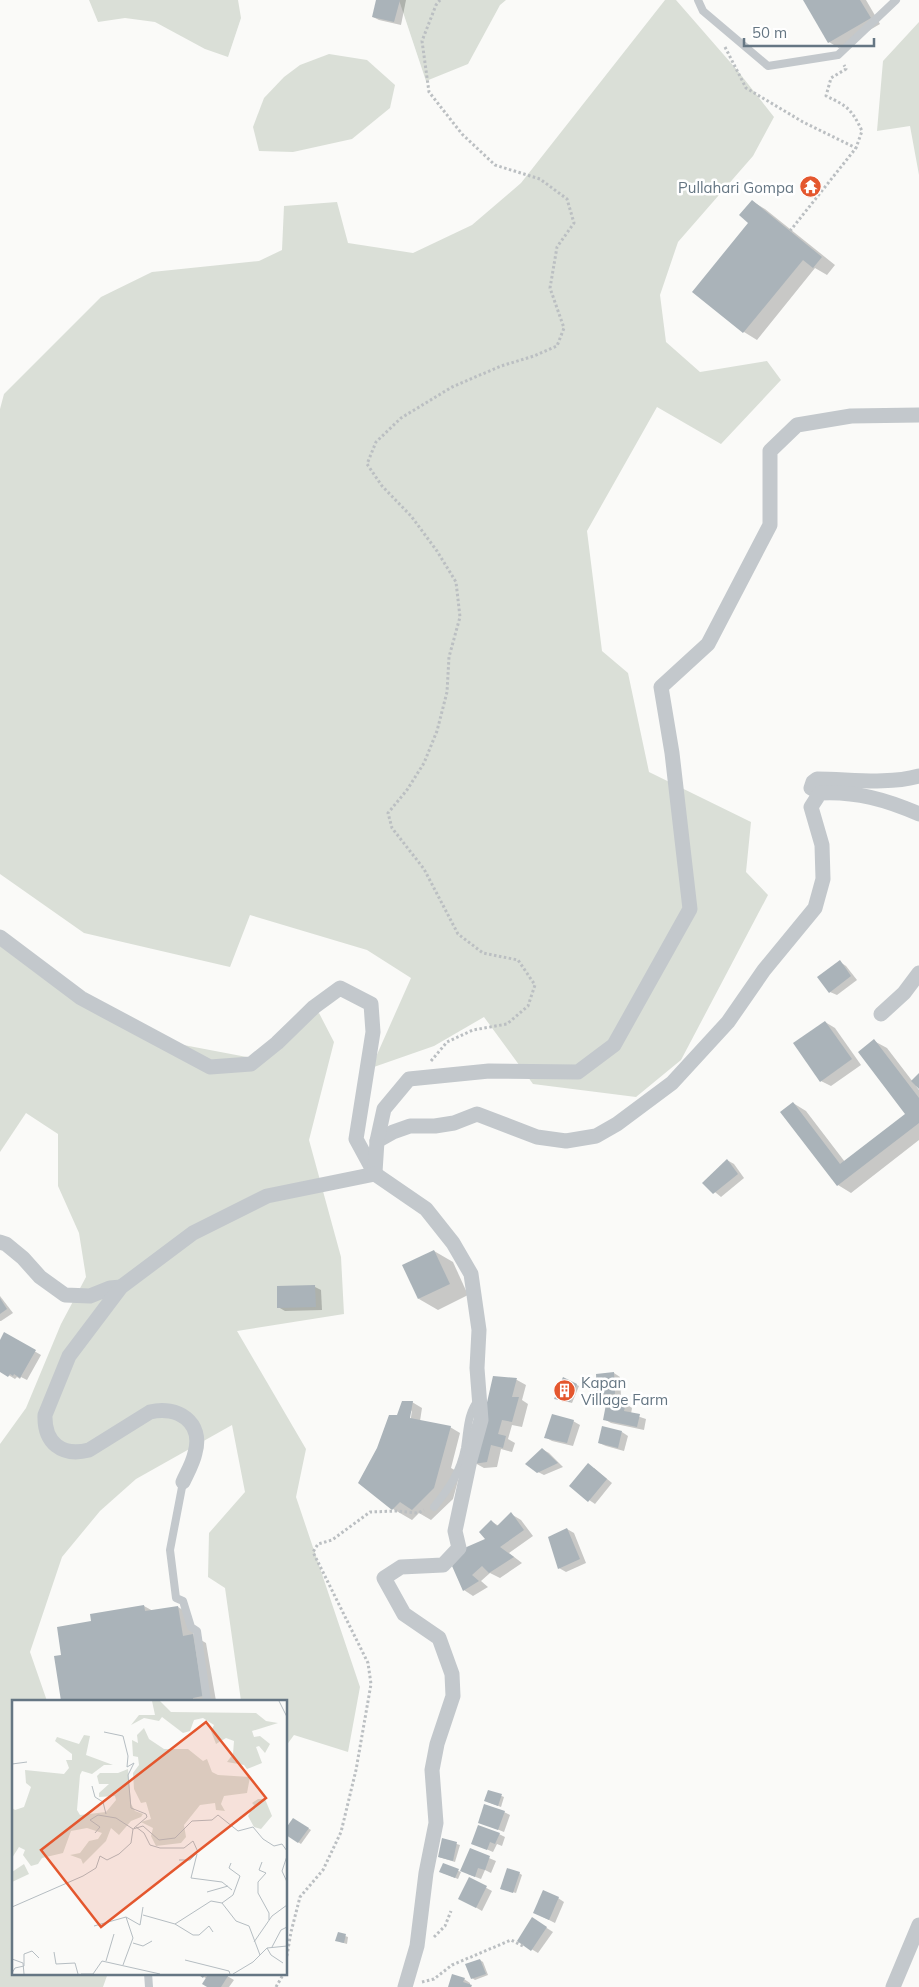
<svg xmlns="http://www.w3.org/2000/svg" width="919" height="1987" font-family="Mulish,sans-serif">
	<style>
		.green { fill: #dadfd7 }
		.shadow { fill: #0003; fill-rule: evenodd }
		.building { fill: #aab3b9 }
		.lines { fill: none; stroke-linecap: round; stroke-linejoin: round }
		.path { stroke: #bbbfc2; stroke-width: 3; stroke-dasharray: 2.5 2.5; stroke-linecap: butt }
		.lane { stroke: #c3c8cc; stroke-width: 8 }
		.street { stroke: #c3c8cc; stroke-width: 15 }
		.labels { text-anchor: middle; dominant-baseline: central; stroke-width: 5; stroke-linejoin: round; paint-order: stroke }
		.poi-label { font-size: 15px; fill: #657683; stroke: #fff; text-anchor: end }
		.inset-road { fill: none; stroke: #b5bdc2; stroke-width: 1 }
		.view { fill: #e4572e; fill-opacity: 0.15; stroke: #e4572e; stroke-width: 2.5 }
		.inset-edge { fill: none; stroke: #657683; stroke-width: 2.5 }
	</style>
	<rect width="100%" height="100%" fill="#fafaf8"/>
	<g class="green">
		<polygon points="89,0 238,0 241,18 228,57 205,49 155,22 125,18 98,22"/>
		<polygon points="399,0 506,0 500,5 468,64 426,81"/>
		<polygon points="665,0 676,0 737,70 774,117 753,156 678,242 660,295 666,342 700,372 767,361 781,380 721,444 657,407 587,531 602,651 628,673 649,772 751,822 746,872 768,895 681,1060 636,1097 533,1084 484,1017 434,1046 371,1068 411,978 367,950 250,915 230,967 84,933 0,874 0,409 4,394 101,297 152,272 259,261 282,250 284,206 337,202 348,243 413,253 472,225 521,183"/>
		<polygon points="919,22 919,175 910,126 877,131 883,61"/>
		<polygon points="329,54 367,60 395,85 390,108 352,139 293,152 259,151 253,127 264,98 284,77 300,65"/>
		<polygon points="0,939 59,985 173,1043 252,1058 290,1024 319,1013 334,1042 309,1140 341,1257 344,1314 237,1331 306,1449 296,1497 360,1687 348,1752 294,1735 286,1746 286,1701 241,1701 225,1588 208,1577 209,1533 245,1492 232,1425 136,1479 100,1511 62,1557 30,1652 47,1701 14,1701 14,1973 108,1973 103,1987 0,1987 0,1444 26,1408 61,1324 86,1277 79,1233 58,1186 58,1134 26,1113 0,1152"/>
	</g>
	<g class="shadow">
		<polygon points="377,0 406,0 401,25 379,20 373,17"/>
		<polygon points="804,0 866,0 880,24 839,48 829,42"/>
		<polygon points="752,201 765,209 835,265 827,275 815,268 757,340 744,332 694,292 750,222"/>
		<polygon points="840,962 846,966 857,980 837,995 830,992"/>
		<polygon points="825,1022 835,1028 861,1065 831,1086 821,1081"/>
		<polygon points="874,1041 887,1048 913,1082 919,1075 919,1087 916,1086 919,1090 919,1140 851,1193 838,1185 793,1103 806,1111 845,1162 907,1114"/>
		<polygon points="727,1160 734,1164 744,1178 721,1197 704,1183"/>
		<polygon points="434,1251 453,1262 468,1295 438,1310 419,1299"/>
		<polygon points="315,1287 321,1290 322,1310 285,1311 278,1307 278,1288"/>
		<polygon points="0,1296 13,1313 1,1321 0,1321"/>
		<polygon points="5,1334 41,1355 27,1380 21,1377 20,1379 17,1377 15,1379 0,1370 0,1342"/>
		<polygon points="614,1373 620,1377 621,1397 605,1397 598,1393"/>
		<polygon points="494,1377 517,1380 526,1385 522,1400 528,1404 522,1427 512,1425 508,1439 515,1443 512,1452 501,1449 497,1467 484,1468 475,1463"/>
		<polygon points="564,1379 579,1386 572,1403 556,1399"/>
		<path d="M 412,1402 L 422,1408 L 420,1421 L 450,1427 L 460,1433 L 451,1468 L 460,1473 L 453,1499 L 431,1520 L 419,1513 L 412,1520 L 393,1509 L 398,1417 ZM 412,1410 L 410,1424 L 409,1415 Z"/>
		<polygon points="626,1404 632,1408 631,1414 646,1419 644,1430 611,1423 604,1419"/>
		<polygon points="573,1421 580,1425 573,1446 552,1441 545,1437"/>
		<polygon points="622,1432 628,1436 624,1451 606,1446 599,1443"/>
		<polygon points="542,1449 549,1453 563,1467 544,1475 538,1472"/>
		<polygon points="594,1468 612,1483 595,1504 589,1500"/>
		<polygon points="511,1514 521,1520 533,1536 509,1553 522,1563 500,1578 490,1573 481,1581 488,1587 473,1596 464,1590 486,1540 492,1522 499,1526"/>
		<polygon points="567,1529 574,1533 586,1563 566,1572 559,1568"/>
		<polygon points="144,1606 153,1611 178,1607 191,1615 194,1636 206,1643 216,1701 62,1701 63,1656 92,1622"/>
		<polygon points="489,1791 504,1797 501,1807 488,1802"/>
		<polygon points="504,1812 510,1815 504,1832 479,1822"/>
		<polygon points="293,1819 311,1830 301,1844 286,1834"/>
		<polygon points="499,1834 505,1837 502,1846 497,1844 493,1852 472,1843"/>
		<polygon points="443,1840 460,1845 455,1862 439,1857"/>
		<polygon points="470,1850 496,1861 491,1873 485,1870 481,1879 468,1874"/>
		<polygon points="443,1865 461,1872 458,1879 443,1873"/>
		<polygon points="519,1873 522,1875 516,1893 505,1890"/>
		<polygon points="470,1879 492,1891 482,1911 460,1898"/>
		<polygon points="558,1898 564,1902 555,1923 541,1916"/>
		<polygon points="539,1923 553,1932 538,1953 518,1941"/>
		<polygon points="339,1934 348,1937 347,1944 340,1942"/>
		<polygon points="480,1960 483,1962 488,1975 475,1980 472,1978"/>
		<polygon points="198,1973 222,1973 234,1980 229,1987 209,1987 207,1979"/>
		<polygon points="464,1979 470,1983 470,1986 472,1987 449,1987"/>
	</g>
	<g class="building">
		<polygon points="376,0 400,0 394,22 372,17"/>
		<polygon points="803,0 860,0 871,18 828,43"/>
		<polygon points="752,200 822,257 813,268 803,260 743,333 692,292 748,223 739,215"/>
		<polygon points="840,960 851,976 829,993 817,977"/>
		<polygon points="825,1021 852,1059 820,1082 793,1043"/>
		<polygon points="874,1039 919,1098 919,1123 837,1186 780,1112 793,1102 840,1164 905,1114 858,1052"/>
		<polygon points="919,1073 919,1089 911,1081"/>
		<polygon points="727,1159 738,1174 713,1194 702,1183"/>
		<polygon points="434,1250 450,1284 418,1299 402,1265"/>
		<polygon points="315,1285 316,1307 277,1308 277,1286"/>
		<polygon points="0,1298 7,1309 0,1314"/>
		<polygon points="4,1332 36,1350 20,1378 14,1374 13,1376 10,1374 8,1377 0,1372 0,1340"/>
		<polygon points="614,1372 615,1394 597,1394 596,1374"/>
		<polygon points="493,1376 517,1378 512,1397 519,1397 512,1422 502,1420 498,1434 506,1436 503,1448 491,1445 487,1462 473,1464"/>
		<polygon points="563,1377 577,1384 570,1402 554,1399"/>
		<polygon points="607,1399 626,1403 624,1411 640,1414 637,1427 603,1420"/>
		<polygon points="402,1401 413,1401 410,1418 451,1426 434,1488 412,1510 400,1502 392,1510 358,1483 377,1448 389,1415 397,1415"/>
		<polygon points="552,1414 574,1420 567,1443 544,1438"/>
		<polygon points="602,1426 622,1431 618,1448 598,1443"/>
		<polygon points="542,1448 558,1463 537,1473 525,1464"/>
		<polygon points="588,1463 607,1479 588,1502 569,1486"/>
		<polygon points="511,1512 524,1530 500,1547 514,1557 489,1573 482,1566 472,1575 479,1581 463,1591 452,1566 462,1549 485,1539 479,1532 491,1520 497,1526"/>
		<polygon points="567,1528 580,1559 558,1569 548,1537"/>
		<polygon points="144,1605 145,1611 178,1606 183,1636 193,1634 203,1696 193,1698 193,1701 61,1701 54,1656 61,1655 57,1627 91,1621 90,1614"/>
		<polygon points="488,1790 502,1794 498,1806 484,1801"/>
		<polygon points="484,1804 505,1811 498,1830 478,1823"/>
		<polygon points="293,1818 309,1828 298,1843 286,1835 286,1828"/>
		<polygon points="478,1825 500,1833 495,1844 490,1842 487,1850 471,1844"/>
		<polygon points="442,1838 457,1842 453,1861 438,1857"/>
		<polygon points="470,1848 490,1856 485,1870 478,1868 475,1877 460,1871"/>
		<polygon points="443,1863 459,1869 455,1878 439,1872"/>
		<polygon points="507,1868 520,1872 513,1893 500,1889"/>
		<polygon points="469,1877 487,1886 476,1908 458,1899"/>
		<polygon points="543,1890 559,1897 549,1920 533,1913"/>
		<polygon points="532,1917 547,1927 531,1951 517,1941"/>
		<polygon points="338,1932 346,1934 344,1943 335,1941"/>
		<polygon points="480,1959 486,1974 471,1979 465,1964"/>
		<polygon points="196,1973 206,1973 203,1978"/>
		<polygon points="209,1973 224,1973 228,1976 221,1987 207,1987 202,1984"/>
		<polygon points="452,1974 465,1978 463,1982 472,1985 471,1987 448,1987"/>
	</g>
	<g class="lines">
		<g class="path">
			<polyline points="725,47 746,88 803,122 856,148"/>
			<path d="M 790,231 L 856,148 L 862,131 C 852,110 848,106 826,96 L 831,78 L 846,69 L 844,65"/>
			<polyline points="431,1061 447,1042 473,1030 507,1024 528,1006 535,985 518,960 483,953 458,934 424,869 392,828 388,813 407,790 424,763 437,731 447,692 449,657 460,617 456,582 437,551 411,516 382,486 367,464 376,442 401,418 452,387 501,366 534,356 557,346 564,328 550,288 557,247 574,223 567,199 540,179 495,165 462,134 429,92 422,41 436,5 440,0"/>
			<polyline points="434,1937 445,1926 451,1911"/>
			<polyline points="286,1961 291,1932 300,1897 323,1870 341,1832 356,1770 371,1684 368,1663 313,1552 318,1544 332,1540 370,1512 397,1511 418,1513 424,1510"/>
			<polyline points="422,1982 434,1979 452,1965 511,1940 525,1947"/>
			<polyline points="276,1987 284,1973"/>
		</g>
		<g class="lane">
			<polyline points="698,0 703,11 768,66 838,55 896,0"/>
			<polyline points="183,1482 170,1550 176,1598 183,1601 191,1627 197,1631 207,1701"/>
			<path d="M 434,1507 C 450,1487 460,1473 465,1448 C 468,1430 467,1413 479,1399"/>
			<polyline points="148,1973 149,1987"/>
		</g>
		<g class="street">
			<path d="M 820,793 L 811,788 L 813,782 L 817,779 C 849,779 887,785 919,776"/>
			<polyline points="0,937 81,998 210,1067 251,1064 277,1043 314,1007 340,988 371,1004 373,1032 356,1139 375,1174 426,1209 453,1243 471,1274 479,1330 477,1368 481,1420 470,1460 455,1531 459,1548 443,1565 401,1567 384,1578 404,1614 439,1638 452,1674 453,1696 437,1744 432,1770 436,1823 426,1873 417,1946 405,1987"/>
			<polyline points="881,1014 904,993 919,973"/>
			<path d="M 377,1141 L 393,1132 L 410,1126 L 435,1126 L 454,1123 L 477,1114 L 537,1137 L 566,1141 L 596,1136 L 617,1124 L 672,1083 L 728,1022 L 764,970 L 815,908 L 823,879 L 822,845 L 811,807 L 820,793 C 856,791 887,800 919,814"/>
			<polyline points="375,1172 377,1141 384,1109 409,1079 489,1071 578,1072 614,1045 690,909 672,753 661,687 708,644 770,525 770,451 797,425 851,416 919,415"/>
			<polyline points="0,1242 6,1244 23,1258 40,1277 65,1295 90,1296 110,1288 121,1287"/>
			<path d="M 183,1482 C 187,1473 193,1463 195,1453 C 204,1422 177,1405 150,1412 L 89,1450 C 62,1457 44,1443 45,1415 L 69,1356 L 121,1287 L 193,1233 L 267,1196 L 375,1174"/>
			<polyline points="893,1987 919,1925"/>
		</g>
	</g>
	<defs>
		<symbol id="temple-disc" viewBox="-11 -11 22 22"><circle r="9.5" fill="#e4572e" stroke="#fff"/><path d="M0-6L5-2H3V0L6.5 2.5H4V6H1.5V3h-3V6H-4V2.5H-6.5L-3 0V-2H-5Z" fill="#fff"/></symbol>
		<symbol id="building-disc" viewBox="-11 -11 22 22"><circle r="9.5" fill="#e4572e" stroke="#fff"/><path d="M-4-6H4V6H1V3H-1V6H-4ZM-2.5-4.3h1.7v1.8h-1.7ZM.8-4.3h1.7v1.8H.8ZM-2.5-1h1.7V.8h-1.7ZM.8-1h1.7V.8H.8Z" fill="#fff"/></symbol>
	</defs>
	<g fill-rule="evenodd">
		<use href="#temple-disc" x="798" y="174" width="25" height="25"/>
		<use href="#building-disc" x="552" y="1378" width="25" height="25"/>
	</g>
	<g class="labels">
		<g class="poi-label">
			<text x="794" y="187">Pullahari Gompa</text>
			<text x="581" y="1382" text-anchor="start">Kapan<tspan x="581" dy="17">Village Farm</tspan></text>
		</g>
	</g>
	<g transform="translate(12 1700)">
		<rect width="275" height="275" fill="#fafaf8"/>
		<path d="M 140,1 L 148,1 L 159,12 L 244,13 L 254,21 L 266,23 L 240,31 L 242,37 L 248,36 L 258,44 L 253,53 L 247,46 L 244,47 L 250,63 L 235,69 L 232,65 L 215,62 L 221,54 L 222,41 L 214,38 L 204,44 L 199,31 L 202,25 L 191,18 L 182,20 L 178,31 L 171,33 L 150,17 L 147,21 L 132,18 L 119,25 L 127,15 L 143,15 ZM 132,28 L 137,39 L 152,49 L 176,49 L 191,61 L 195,59 L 200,72 L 206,75 L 238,77 L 235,93 L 212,96 L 209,104 L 213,111 L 204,110 L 203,103 L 188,105 L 172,125 L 174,137 L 169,143 L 144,146 L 139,136 L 141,128 L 129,122 L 139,119 L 134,102 L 129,103 L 122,89 L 121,73 L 127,65 L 126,57 L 121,56 L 120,40 L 126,43 L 125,35 ZM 72,35 L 78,36 L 74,55 L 101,65 L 92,65 L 80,74 L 70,71 L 68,75 L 65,110 L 68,115 L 94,112 L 104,100 L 103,96 L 87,97 L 87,93 L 97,84 L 87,84 L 85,76 L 88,73 L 106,73 L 116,69 L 119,104 L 123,111 L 131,114 L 129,117 L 119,121 L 107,135 L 99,128 L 94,141 L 71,164 L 69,159 L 58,155 L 68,153 L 77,141 L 86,139 L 90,133 L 75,128 L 59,131 L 51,153 L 30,158 L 26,164 L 19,166 L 11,155 L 13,150 L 7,147 L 0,158 L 0,108 L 3,110 L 12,107 L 19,87 L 14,83 L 13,70 L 52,74 L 57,68 L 54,60 L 60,60 L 60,54 L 43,41 L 45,37 L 67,44 ZM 246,99 L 253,99 L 260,116 L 249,129 L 242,127 L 236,116 L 242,105 L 240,103 ZM 12,164 L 17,174 L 0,182 L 0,172 Z" fill="#dadfd7"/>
		<path class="inset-road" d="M 267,1 L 275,17M 92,32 L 111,36 L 116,56 L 115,67 L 122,63 L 116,75 L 119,108 L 134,114 L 135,117 L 122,128M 0,64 L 15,62M 80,86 L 83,97 L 91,102 L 94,114M 124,127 L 132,133 L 138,145 L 148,148 L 172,148 L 181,141 L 186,152 L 178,160 L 167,160M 121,129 L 131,126 L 147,140 L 163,138 L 180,121 L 200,120 L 206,115 L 226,131 L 241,127 L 251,139 L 262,146 L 270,144 L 275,151M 83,133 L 88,127 L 78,120 L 86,115 L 104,118 L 121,129M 185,154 L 179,178 L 210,182 L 220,190M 275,156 L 270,171 L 275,182M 250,162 L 247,170 L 254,173 L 246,182 L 246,193 L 257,213 L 257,220M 219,163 L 217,168 L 228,176 L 221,195 L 210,203 L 224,221 L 237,226 L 248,255M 195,192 L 216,186M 0,207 L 71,176 L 84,168 L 88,156 L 95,160 L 107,154 L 119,143 L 121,129M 131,215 L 163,224 L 199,201 L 210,203M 114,217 L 128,225 L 131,207M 163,224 L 181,235 L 187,235 L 197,226 L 201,232M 82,226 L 114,217 L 121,238 L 111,265M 242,242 L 260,216 L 275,205M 121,243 L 131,246 L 140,241M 260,247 L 269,230 L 275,227M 255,248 L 259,255 L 271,263M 42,252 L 44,264 L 63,263 L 66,274M 0,259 L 11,263 L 12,274M 173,260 L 217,271 L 218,274M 94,261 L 102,234M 0,273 L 3,268 L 12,266 L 12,254 L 20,251 L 27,258M 69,274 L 81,274 L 90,261 L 148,274M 221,274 L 241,262 L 255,248 L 275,246"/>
		<path class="view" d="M 194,22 L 254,98 L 89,227 L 29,150 Z"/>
		<rect width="275" height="275" class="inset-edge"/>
	</g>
	<path d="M744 38v8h130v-8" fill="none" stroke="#657683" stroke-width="2.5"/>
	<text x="752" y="38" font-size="15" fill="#657683" stroke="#ffffff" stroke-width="4" paint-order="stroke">50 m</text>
</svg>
